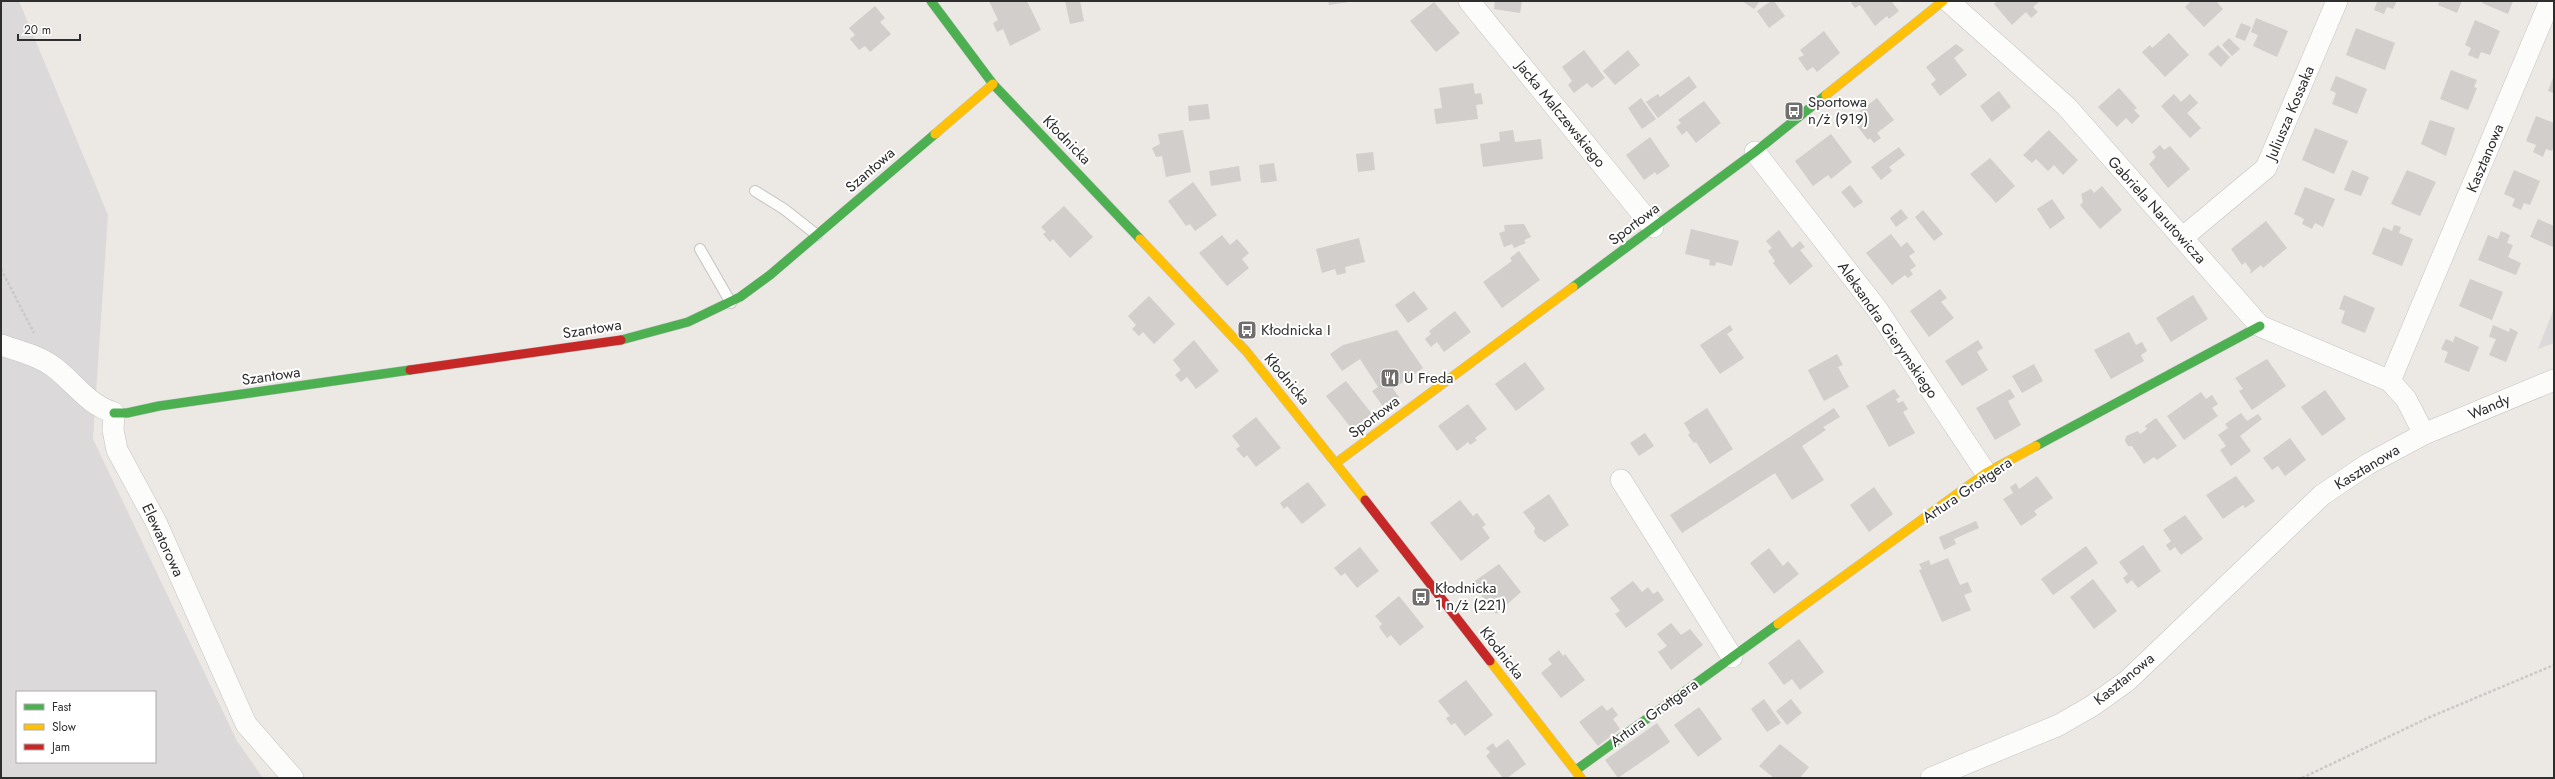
<svg xmlns="http://www.w3.org/2000/svg" width="2555" height="779" font-family="Jost,sans-serif">
	<style>
		.industrial { fill: #dcd9db; fill-rule: evenodd }
		.building { fill: #d1cecb }
		.lines { fill: none; stroke-linecap: round; stroke-linejoin: round }
		.lane-casing { stroke: #c5c4c5; stroke-width: 12 }
		.street-casing { stroke: #c5c4c5; stroke-width: 22 }
		.fast-casing { stroke: #c5c4c5; stroke-width: 10 }
		.slow-casing { stroke: #c5c4c5; stroke-width: 10 }
		.jam-casing { stroke: #c5c4c5; stroke-width: 10 }
		.path { stroke: #c9c9c8; stroke-width: 2.5; stroke-dasharray: 3 2; stroke-linecap: butt }
		.lane { stroke: #fcfcfb; stroke-width: 10 }
		.street { stroke: #fcfcfb; stroke-width: 21 }
		.fast { stroke: #4caf50; stroke-width: 9 }
		.slow { stroke: #ffc107; stroke-width: 9 }
		.jam { stroke: #c62828; stroke-width: 9 }
		.labels { text-anchor: middle; dominant-baseline: central; stroke-width: 4; stroke-linejoin: round; paint-order: stroke }
		.poi-label { font-size: 15px; fill: #2e2e2e; stroke: #fff; text-anchor: start }
		.street-label { font-size: 15px; fill: #2e2e2e; stroke: #fff }
	</style>
	<rect width="100%" height="100%" fill="#ece8e4"/>
	<g class="industrial">
		<path d="M 1,1 L 19,1 L 108,215 L 93,439 L 237,741 L 263,778 L 1,778 ZM 17,692 L 155,692 L 155,762 L 17,762 Z"/>
		<polygon points="2554,308 2554,343 2538,349"/>
	</g>
	<g class="building">
		<polygon points="989,1 1027,1 1041,30 1010,46 1003,29 997,32 993,23 998,20"/>
		<polygon points="1065,1 1080,1 1084,21 1070,24"/>
		<polygon points="1328,1 1348,1 1349,2 1329,5"/>
		<polygon points="1495,1 1522,1 1520,13 1494,9"/>
		<polygon points="1742,1 1760,1 1754,9"/>
		<polygon points="1771,1 1774,1 1785,16 1769,28 1757,11"/>
		<polygon points="1854,1 1891,1 1899,11 1889,19 1887,16 1875,26 1860,5 1855,8 1851,3"/>
		<polygon points="1997,1 2040,1 2033,7 2038,12 2031,18 2026,12 2012,25 1994,4"/>
		<polygon points="2191,1 2216,1 2223,9 2204,27 2185,7"/>
		<polygon points="2373,1 2397,1 2393,9 2387,7 2384,14 2374,10 2377,2"/>
		<polygon points="2437,1 2462,1 2457,13 2438,5 2439,2"/>
		<polygon points="2483,1 2513,1 2508,14 2482,3"/>
		<polygon points="1434,2 1460,33 1436,52 1410,21"/>
		<polygon points="875,6 885,18 880,22 891,34 870,52 865,46 859,50 850,39 855,35 849,28"/>
		<polygon points="2256,18 2288,31 2277,57 2253,46 2258,35 2251,32"/>
		<polygon points="2475,20 2500,31 2490,55 2481,52 2478,59 2468,55 2471,48 2465,45"/>
		<polygon points="2241,23 2251,27 2245,41 2235,37"/>
		<polygon points="2356,28 2395,43 2385,70 2346,55"/>
		<polygon points="1824,31 1840,53 1817,72 1813,67 1807,71 1798,58 1804,55 1800,50"/>
		<polygon points="2169,33 2189,55 2165,77 2142,52 2150,45 2152,48"/>
		<polygon points="2229,38 2240,49 2232,56 2222,45"/>
		<polygon points="1956,44 1964,50 1954,58 1967,75 1940,96 1931,84 1936,80 1926,67"/>
		<polygon points="2218,45 2230,57 2221,67 2208,54"/>
		<polygon points="1584,50 1605,78 1592,88 1587,83 1574,93 1568,85 1572,81 1562,67"/>
		<polygon points="1628,50 1640,65 1615,85 1603,71"/>
		<polygon points="2451,70 2477,80 2474,87 2477,88 2468,110 2440,99"/>
		<polygon points="2554,75 2554,93 2548,91"/>
		<polygon points="1689,76 1697,87 1658,118 1646,102 1658,94 1660,97"/>
		<polygon points="2336,76 2367,89 2357,114 2332,104 2336,93 2330,90"/>
		<polygon points="1473,83 1475,94 1481,93 1483,104 1476,105 1478,119 1436,124 1434,109 1442,108 1439,88"/>
		<polygon points="2119,88 2137,108 2134,110 2140,116 2132,124 2126,118 2117,127 2098,107"/>
		<polygon points="1999,91 2011,107 1992,122 1980,106"/>
		<polygon points="2174,94 2181,102 2190,94 2198,103 2187,113 2201,128 2190,138 2161,106"/>
		<polygon points="1641,98 1656,119 1642,129 1628,108"/>
		<polygon points="1877,98 1894,120 1877,133 1881,138 1874,143 1870,138 1868,140 1851,118"/>
		<polygon points="1704,101 1721,123 1696,143 1687,131 1682,135 1676,127 1681,123 1678,120"/>
		<polygon points="1208,104 1210,119 1189,121 1188,106"/>
		<polygon points="2536,116 2554,123 2554,146 2552,151 2546,149 2543,157 2533,152 2536,145 2526,141"/>
		<polygon points="2430,120 2455,128 2446,156 2421,144"/>
		<polygon points="2315,128 2348,141 2334,174 2302,160"/>
		<polygon points="1183,130 1191,172 1166,177 1162,156 1156,157 1152,148 1160,144 1158,134"/>
		<polygon points="1513,130 1515,142 1541,139 1543,159 1483,167 1480,144 1500,141 1499,132"/>
		<polygon points="2049,130 2078,160 2063,175 2054,165 2048,171 2036,159 2032,163 2023,155"/>
		<polygon points="1831,134 1852,162 1831,179 1828,175 1813,186 1795,161"/>
		<polygon points="1650,137 1670,166 1657,175 1655,172 1644,180 1626,155"/>
		<polygon points="2160,145 2164,150 2170,146 2190,169 2168,188 2149,164 2156,157 2152,152"/>
		<polygon points="1899,147 1905,155 1889,167 1892,171 1881,180 1871,167"/>
		<polygon points="1373,152 1375,170 1358,172 1356,154"/>
		<polygon points="1990,158 2015,186 1996,203 1970,174"/>
		<polygon points="1274,163 1277,181 1261,183 1259,165"/>
		<polygon points="1239,166 1241,181 1211,186 1209,171"/>
		<polygon points="2352,170 2369,177 2361,196 2344,190"/>
		<polygon points="2407,170 2436,182 2420,216 2391,204"/>
		<polygon points="2514,170 2540,181 2530,205 2524,203 2521,210 2512,206 2515,199 2504,194"/>
		<polygon points="1193,182 1217,215 1195,231 1190,224 1186,226 1168,201"/>
		<polygon points="1850,185 1863,202 1854,208 1841,192"/>
		<polygon points="2102,186 2122,210 2100,229 2080,205 2083,202 2081,194 2091,189 2094,193"/>
		<polygon points="2305,187 2335,199 2323,227 2315,223 2312,229 2302,224 2304,219 2294,214"/>
		<polygon points="2052,199 2065,218 2050,229 2037,209"/>
		<polygon points="1064,206 1093,237 1070,258 1053,239 1050,242 1043,234 1046,232 1041,227"/>
		<polygon points="1901,209 1908,218 1896,227 1890,218"/>
		<polygon points="1923,210 1943,234 1934,241 1915,217"/>
		<polygon points="2538,219 2554,226 2553,247 2530,237"/>
		<polygon points="2266,221 2287,248 2263,268 2261,265 2250,274 2251,270 2245,262 2242,265 2231,249"/>
		<polygon points="1524,224 1531,237 1524,240 1526,243 1514,248 1512,244 1504,247 1499,233 1505,231 1504,225"/>
		<polygon points="2394,225 2401,227 2399,233 2413,239 2402,266 2372,254 2383,227 2392,231"/>
		<polygon points="1691,229 1739,241 1732,266 1716,262 1715,266 1709,265 1710,260 1685,254"/>
		<polygon points="1779,230 1792,248 1800,241 1805,247 1800,250 1813,266 1790,285 1773,263 1775,261 1768,251 1772,248 1766,241"/>
		<polygon points="2501,231 2510,235 2507,243 2513,245 2508,257 2521,263 2516,275 2478,260 2488,235 2498,239"/>
		<polygon points="1891,234 1901,247 1907,242 1915,252 1909,256 1916,266 1910,270 1913,274 1908,278 1905,275 1892,285 1866,253"/>
		<polygon points="1222,235 1230,245 1237,239 1249,253 1242,259 1249,268 1227,286 1199,253"/>
		<polygon points="1359,238 1365,262 1345,267 1346,273 1337,275 1335,269 1322,273 1316,249"/>
		<polygon points="1519,251 1540,280 1502,308 1483,282 1512,261 1510,258"/>
		<polygon points="2470,279 2503,292 2492,320 2459,306"/>
		<polygon points="1940,289 1947,298 1941,302 1954,318 1929,337 1910,311"/>
		<polygon points="1414,291 1428,309 1408,323 1395,305"/>
		<polygon points="2193,295 2208,319 2171,342 2156,318"/>
		<polygon points="2344,295 2375,308 2365,333 2341,323 2345,311 2339,309"/>
		<polygon points="1149,296 1175,324 1154,344 1143,332 1139,336 1132,329 1136,325 1128,316"/>
		<polygon points="1455,311 1471,332 1444,352 1437,342 1431,347 1425,339 1431,334 1429,331"/>
		<polygon points="1730,325 1733,330 1727,334 1744,358 1720,374 1700,345"/>
		<polygon points="2493,325 2509,332 2510,328 2518,332 2506,362 2489,355 2496,339 2489,337"/>
		<polygon points="1397,330 1423,368 1393,389 1399,397 1384,408 1372,391 1378,387 1360,359 1342,371 1330,354 1343,345"/>
		<polygon points="2129,332 2136,345 2142,342 2147,351 2141,355 2144,361 2111,379 2094,350"/>
		<polygon points="2455,336 2479,347 2469,372 2444,362 2448,352 2441,349 2446,339 2453,342"/>
		<polygon points="1194,340 1219,371 1196,389 1187,377 1181,382 1175,375 1181,370 1173,360"/>
		<polygon points="1978,340 1983,348 1977,352 1988,370 1962,386 1945,361"/>
		<polygon points="1837,354 1843,365 1838,367 1849,387 1824,401 1808,370"/>
		<polygon points="2267,359 2286,386 2252,410 2239,391 2243,389 2235,378"/>
		<polygon points="1525,362 1545,389 1516,411 1495,384"/>
		<polygon points="2034,364 2043,381 2022,393 2012,376"/>
		<polygon points="1346,381 1372,414 1352,429 1326,396"/>
		<polygon points="1894,389 1900,397 1896,399 1898,403 1903,401 1908,409 1903,412 1915,433 1889,447 1866,406"/>
		<polygon points="2010,389 2015,397 2008,401 2021,425 1995,440 1976,408"/>
		<polygon points="2325,390 2346,419 2322,436 2301,407"/>
		<polygon points="2201,392 2206,399 2212,395 2218,404 2212,408 2218,416 2184,440 2167,416"/>
		<polygon points="1468,404 1487,429 1475,438 1477,440 1470,445 1468,442 1457,451 1438,426"/>
		<polygon points="1707,408 1733,449 1710,464 1696,442 1694,443 1688,435 1690,433 1684,423"/>
		<polygon points="1834,408 1840,417 1823,427 1826,430 1802,446 1824,480 1792,500 1775,473 1682,533 1670,515"/>
		<polygon points="2241,413 2247,421 2258,414 2262,419 2240,436 2251,451 2231,466 2220,450 2226,446 2218,435 2228,428 2225,424"/>
		<polygon points="1256,417 1281,448 1256,467 1247,455 1244,458 1236,449 1240,446 1232,436"/>
		<polygon points="2156,418 2177,446 2157,460 2154,457 2144,464 2132,446 2128,446 2125,441 2126,436 2138,431 2140,434 2147,429 2145,426"/>
		<polygon points="1645,433 1654,446 1639,456 1630,443"/>
		<polygon points="2290,438 2306,460 2285,476 2278,466 2272,470 2263,458"/>
		<polygon points="2037,476 2053,498 2034,511 2037,515 2021,526 2003,499 2013,493 2010,487 2016,483 2019,489"/>
		<polygon points="2236,476 2255,501 2245,508 2243,505 2223,519 2206,495"/>
		<polygon points="1308,482 1326,505 1302,524 1287,506 1284,509 1280,503"/>
		<polygon points="1874,487 1893,514 1869,532 1850,505"/>
		<polygon points="1549,494 1569,525 1545,542 1538,538 1534,532 1535,528 1523,512"/>
		<polygon points="1460,500 1473,516 1477,513 1486,525 1482,527 1490,538 1461,561 1430,523"/>
		<polygon points="2185,515 2203,539 2181,555 2175,547 2170,551 2166,545 2171,541 2163,530"/>
		<polygon points="1976,521 1979,528 1954,539 1956,544 1944,550 1939,537"/>
		<polygon points="2143,545 2161,571 2138,588 2132,580 2127,584 2123,578 2128,574 2119,562"/>
		<polygon points="2086,546 2098,563 2053,595 2041,579"/>
		<polygon points="1360,547 1379,571 1357,588 1345,573 1341,576 1334,568"/>
		<polygon points="1769,548 1783,566 1788,561 1799,574 1774,594 1750,563"/>
		<polygon points="1948,558 1960,585 1968,582 1972,592 1964,595 1971,610 1942,622 1919,570 1922,569 1919,564 1929,560 1931,565"/>
		<polygon points="1499,564 1521,592 1496,614 1472,583"/>
		<polygon points="2093,579 2117,611 2094,629 2070,597"/>
		<polygon points="1633,581 1642,592 1648,587 1653,594 1658,591 1664,600 1626,628 1615,614 1620,611 1610,598"/>
		<polygon points="1399,596 1424,627 1400,646 1391,635 1387,638 1379,627 1382,624 1375,616"/>
		<polygon points="1671,623 1681,635 1690,629 1703,645 1671,670 1658,652 1667,646 1657,634"/>
		<polygon points="1799,639 1824,672 1800,690 1792,679 1784,685 1768,663"/>
		<polygon points="1559,650 1563,656 1565,654 1585,680 1561,698 1541,673 1552,664 1548,659"/>
		<polygon points="1466,680 1493,715 1465,736 1455,723 1451,725 1446,718 1450,716 1438,701"/>
		<polygon points="1764,699 1781,723 1767,732 1751,709"/>
		<polygon points="1791,699 1802,713 1787,725 1776,711"/>
		<polygon points="1602,705 1607,711 1612,707 1618,715 1613,719 1620,729 1598,746 1579,722"/>
		<polygon points="1699,707 1722,739 1698,757 1674,725"/>
		<polygon points="1657,723 1670,742 1618,778 1605,760"/>
		<polygon points="1508,739 1526,764 1507,778 1503,778 1486,756 1490,752 1486,748 1493,743 1496,748"/>
		<polygon points="1780,744 1809,767 1800,778 1774,778 1759,766"/>
	</g>
	<g class="lines">
		<defs>
			<g id="lane">
				<polyline points="755,191 784,209 817,235"/>
				<polyline points="700,249 731,303"/>
			</g>
			<g id="street">
				<polyline points="1469,1 1653,227"/>
				<polyline points="1948,1 2066,106 2260,326 2390,381 2406,399 2424,434"/>
				<polyline points="1755,152 1877,309 1986,473"/>
				<polyline points="2182,238 2266,168 2337,1"/>
				<path d="M 1,345 C 19,351 40,356 55,368 C 77,385 86,403 114,413 L 113,430 L 117,450 L 156,522 L 246,724 L 293,778"/>
				<polyline points="2390,381 2550,1"/>
				<polyline points="1621,480 1732,657"/>
				<polyline points="1931,778 2059,725 2092,706 2127,681 2322,495 2368,464 2424,434 2554,380"/>
			</g>
			<g id="fast">
				<polyline points="931,1 993,84 1140,239"/>
				<polyline points="1573,287 1755,152 1826,95"/>
				<polyline points="621,340 688,322 740,297 770,275 935,134"/>
				<polyline points="114,413 127,413 159,406 410,370"/>
				<polyline points="2036,446 2260,326"/>
				<polyline points="1576,770 1778,624"/>
			</g>
			<g id="slow">
				<polyline points="1826,95 1943,1"/>
				<polyline points="935,134 993,84"/>
				<polyline points="1140,239 1246,351 1365,500"/>
				<polyline points="1336,463 1573,287"/>
				<polyline points="1778,624 1986,473 2036,446"/>
				<polyline points="1490,661 1581,778"/>
			</g>
			<g id="jam">
				<polyline points="410,370 621,340"/>
				<polyline points="1365,500 1490,661"/>
			</g>
		</defs>
		<use href="#lane" class="lane-casing"/>
		<use href="#street" class="street-casing"/>
		<use href="#fast" class="fast-casing"/>
		<use href="#slow" class="slow-casing"/>
		<use href="#jam" class="jam-casing"/>
		<g class="path">
			<polyline points="1,269 34,333"/>
			<polyline points="2302,778 2430,717 2554,665"/>
		</g>
		<use href="#lane" class="lane"/>
		<use href="#street" class="street"/>
		<use href="#fast" class="fast"/>
		<use href="#slow" class="slow"/>
		<use href="#jam" class="jam"/>
	</g>
	<defs>
		<symbol id="bus-square" viewBox="-11 -11 22 22"><rect x="-9" y="-9" width="18" height="18" rx="4" fill="#706f6e" stroke="#fff"/><path d="M-5-6H5V4H4V6H2V4H-2V6H-4V4H-5ZM-3.5-4V0h7V-4ZM-3.5 1.2v1.5H-2V1.2ZM2 1.2v1.5H3.5V1.2Z" fill="#fff"/></symbol>
		<symbol id="restaurant-square" viewBox="-11 -11 22 22"><rect x="-9" y="-9" width="18" height="18" rx="4" fill="#706f6e" stroke="#fff"/><path d="M-5-6h1v4h1v-4h1v4h1v-4h1v5L-1.5 .5V6h-2V.5L-5-1ZM5-6V6H3V1.5H1.5Q1.5-4 5-6Z" fill="#fff"/></symbol>
	</defs>
	<g fill-rule="evenodd">
		<use href="#bus-square" x="1783" y="100" width="22" height="22"/>
		<use href="#bus-square" x="1236" y="319" width="22" height="22"/>
		<use href="#restaurant-square" x="1379" y="367" width="22" height="22"/>
		<use href="#bus-square" x="1410" y="586" width="22" height="22"/>
	</g>
	<g class="labels">
		<g class="poi-label">
			<text x="1808" y="102">Sportowa<tspan x="1808" dy="17">n/ż (919)</tspan></text>
			<text x="1261" y="330">Kłodnicka I</text>
			<text x="1404" y="378">U Freda</text>
			<text x="1435" y="588">Kłodnicka<tspan x="1435" dy="17">1 n/ż (221)</tspan></text>
		</g>
		<g class="street-label">
			<text transform="translate(2290 113) rotate(-67)">Juliusza Kossaka</text>
			<text transform="translate(1561 114) rotate(51)">Jacka Malczewskiego</text>
			<text transform="translate(1067 140) rotate(46)">Kłodnicka</text>
			<text transform="translate(2485 158) rotate(-67)">Kasztanowa</text>
			<text transform="translate(870 170) rotate(-41)">Szantowa</text>
			<text transform="translate(2157 210) rotate(48)">Gabriela Narutowicza</text>
			<text transform="translate(1634 224) rotate(-37)">Sportowa</text>
			<text transform="translate(592 329) rotate(-9)">Szantowa</text>
			<text transform="translate(1888 330) rotate(55)">Aleksandra Gierymskiego</text>
			<text transform="translate(271 376) rotate(-8)">Szantowa</text>
			<text transform="translate(1287 379) rotate(50)">Kłodnicka</text>
			<text transform="translate(2489 407) rotate(-23)">Wandy</text>
			<text transform="translate(1374 417) rotate(-37)">Sportowa</text>
			<text transform="translate(2367 467) rotate(-31)">Kasztanowa</text>
			<text transform="translate(1967 490) rotate(-34)">Artura Grottgera</text>
			<text transform="translate(163 540) rotate(65)">Elewatorowa</text>
			<text transform="translate(1502 653) rotate(52)">Kłodnicka</text>
			<text transform="translate(2124 679) rotate(-39)">Kasztanowa</text>
			<text transform="translate(1654 713) rotate(-36)">Artura Grottgera</text>
		</g>
	</g>
	<rect width="2555" height="779" fill="none" stroke="#2e2e2e" stroke-width="4"/>
	<rect x="16" y="691" width="140" height="72" fill="#ffffff" stroke="#ababab"/>
	<rect x="24" y="704" width="20" height="6" fill="#4caf50" stroke="#ababab"/>
	<text x="52" y="711" font-size="12" fill="#2e2e2e">Fast</text>
	<rect x="24" y="724" width="20" height="6" fill="#ffc107" stroke="#ababab"/>
	<text x="52" y="731" font-size="12" fill="#2e2e2e">Slow</text>
	<rect x="24" y="744" width="20" height="6" fill="#c62828" stroke="#ababab"/>
	<text x="52" y="751" font-size="12" fill="#2e2e2e">Jam</text>
	<path d="M18 34v6h62v-6" fill="none" stroke="#2e2e2e" stroke-width="2"/>
	<text x="24" y="34" font-size="12" fill="#2e2e2e" stroke="#ffffff" stroke-width="3" paint-order="stroke">20 m</text>
</svg>
